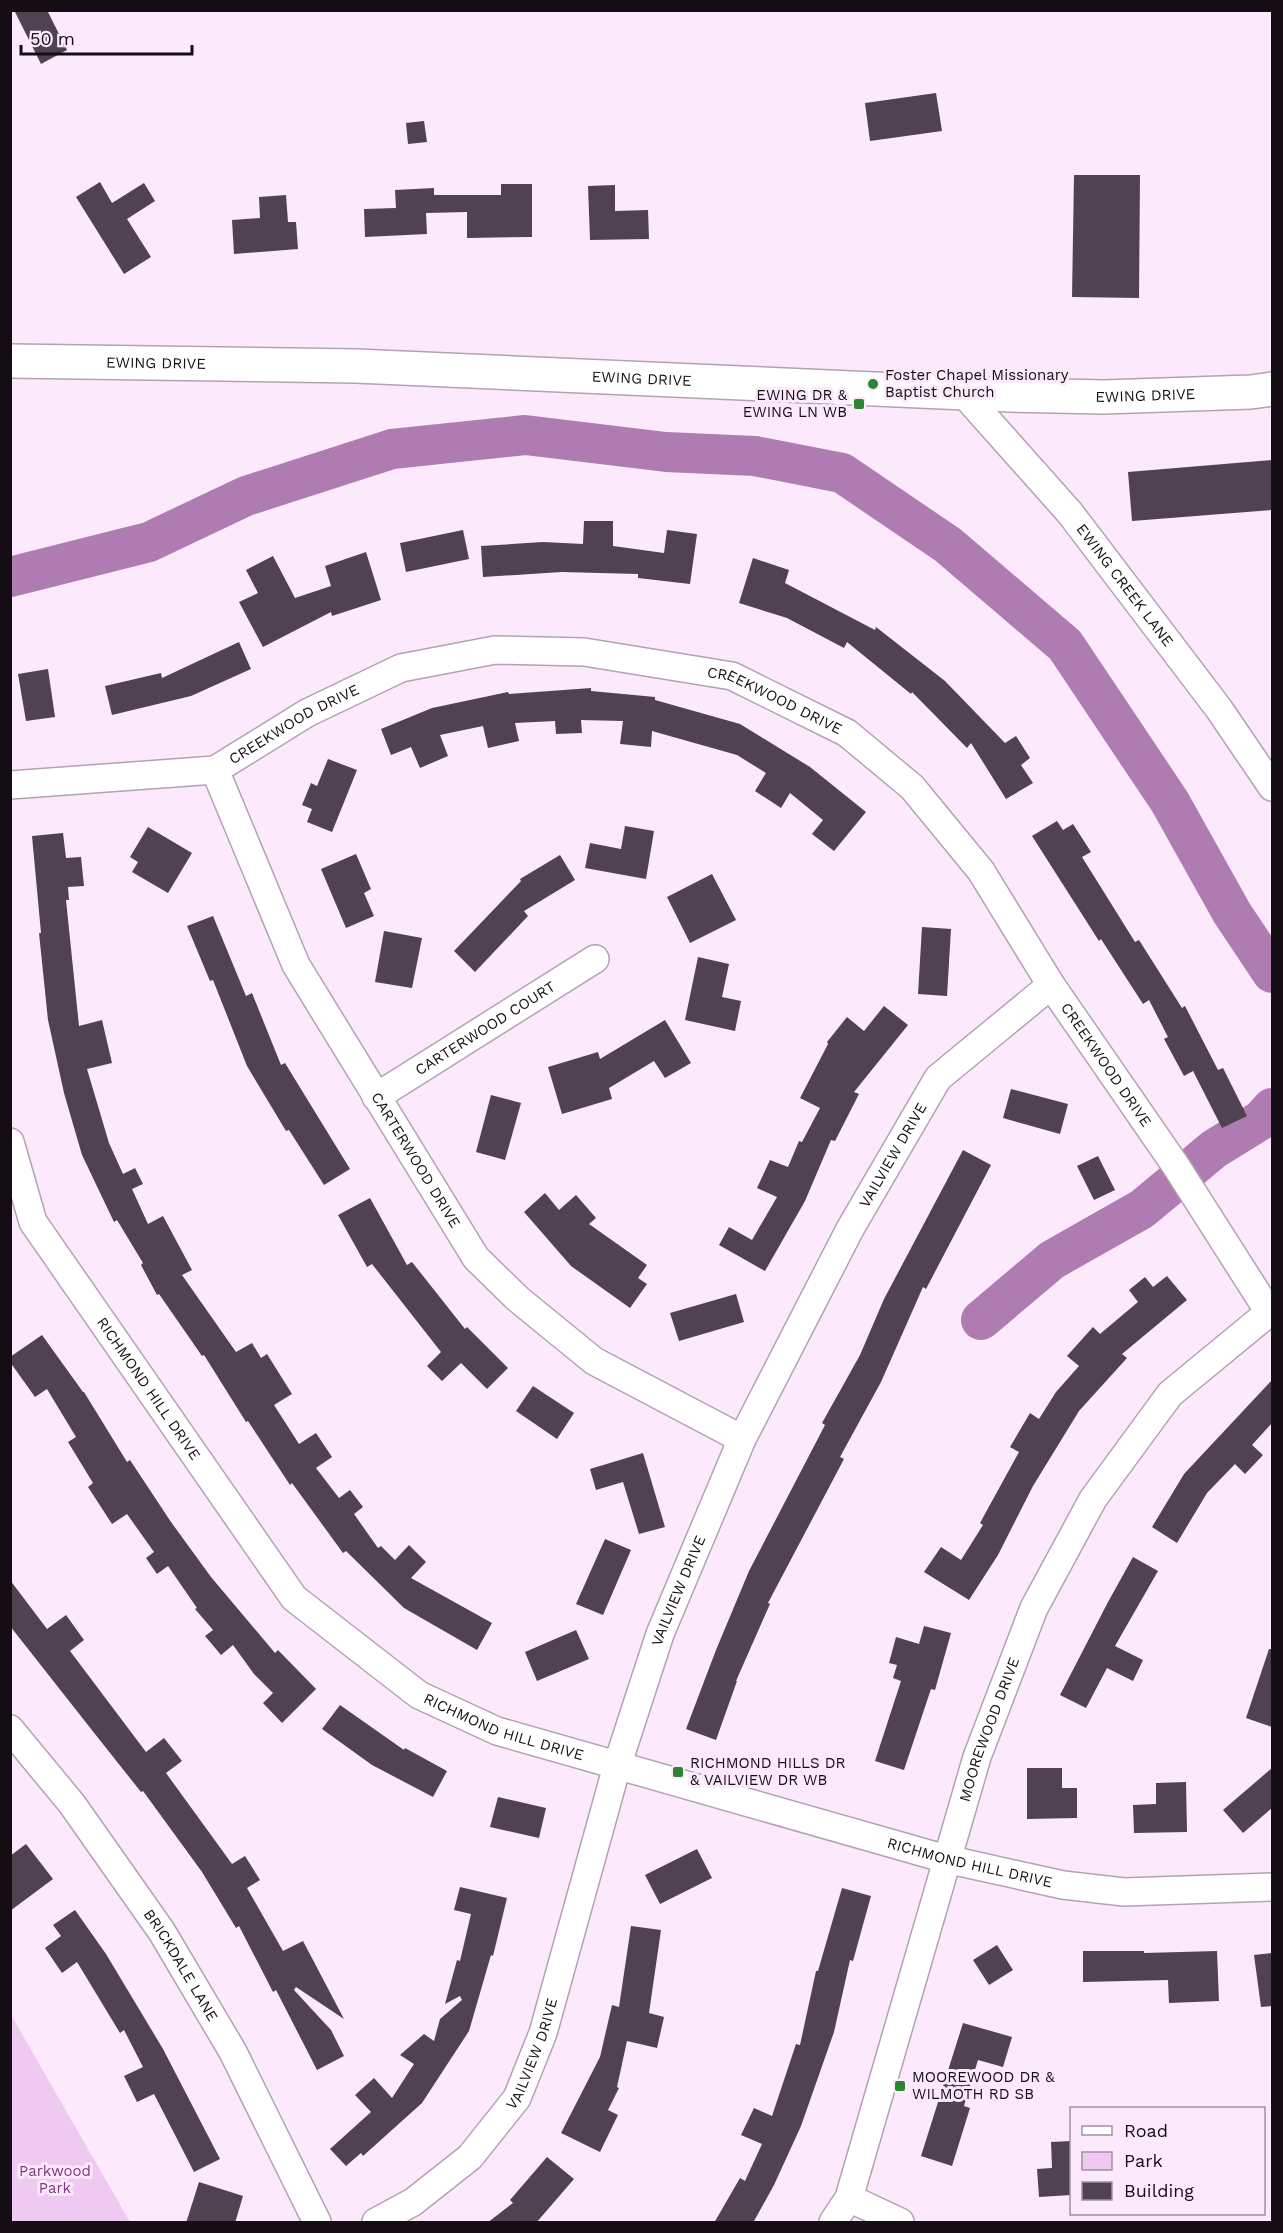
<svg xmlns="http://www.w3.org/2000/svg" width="1283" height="2233" font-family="'Work Sans',sans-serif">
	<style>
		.green { fill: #f0c9f2 }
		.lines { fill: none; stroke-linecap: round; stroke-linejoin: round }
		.river { stroke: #af7cb2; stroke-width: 40 }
		.building { fill: #504251 }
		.street-casing { stroke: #b3a2b3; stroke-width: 30 }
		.secondary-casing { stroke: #b3a2b3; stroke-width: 36 }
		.street { stroke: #fff; stroke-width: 27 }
		.secondary { stroke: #fff; stroke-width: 33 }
		.poi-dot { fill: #2b8535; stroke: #fceafc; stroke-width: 2 }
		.labels { text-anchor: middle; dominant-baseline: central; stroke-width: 6; stroke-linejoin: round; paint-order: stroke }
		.street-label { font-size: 15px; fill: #140e14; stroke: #fceafc }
		.poi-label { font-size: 15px; fill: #140e14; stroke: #fceafc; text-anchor: start }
		.park-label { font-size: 15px; fill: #7a3b7e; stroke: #fceafc }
	</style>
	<rect width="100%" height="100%" fill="#fceafc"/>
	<polygon class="green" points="11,2015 130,2222 11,2222"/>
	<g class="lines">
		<g class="river">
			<polyline points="10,577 149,542 246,496 392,449 525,435 666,452 755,456 842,473 948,545 1065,645 1170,802 1232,913 1272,973"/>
			<polyline points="981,1320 1052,1260 1142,1209 1214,1149 1261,1120 1272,1108"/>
		</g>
	</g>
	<g class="building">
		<polygon points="14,10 47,10 67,50 41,64"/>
		<polygon points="936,93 942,131 870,141 865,103"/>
		<polygon points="424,121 427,142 408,144 406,123"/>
		<polygon points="1074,175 1140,175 1139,298 1072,297"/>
		<polygon points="100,182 112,203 144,183 155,201 127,219 151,257 124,274 76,197"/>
		<polygon points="501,184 532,184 532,237 467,238 467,212 426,213 427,234 365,237 364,209 396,208 395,190 434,188 434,195 501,195"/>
		<polygon points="615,185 615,211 648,210 649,239 590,240 588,186"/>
		<polygon points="286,195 288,222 296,222 298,249 234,254 232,220 260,218 259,197"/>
		<polygon points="1272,460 1272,510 1132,521 1128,472"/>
		<polygon points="584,521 613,521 613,546 664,553 667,530 697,534 690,584 638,578 638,574 562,572 483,577 481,546 543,542 583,544"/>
		<polygon points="463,530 469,559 406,572 400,543"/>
		<polygon points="366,552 381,600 332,616 331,612 263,647 239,602 258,593 246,570 273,556 295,598 331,586 325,566"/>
		<polygon points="753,558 789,570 785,583 875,630 876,627 945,681 1005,743 1016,736 1030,758 1021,765 1033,783 1006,799 971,743 967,748 912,692 911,694 847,642 844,648 787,618 739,603"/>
		<polygon points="239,642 251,669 191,696 112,715 105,686 161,673 162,678"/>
		<polygon points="48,669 55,717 26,721 18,674"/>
		<polygon points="591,688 591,691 655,697 655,700 740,724 810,767 866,812 834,851 812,834 823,820 790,793 781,808 755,791 766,773 737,755 652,731 651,747 620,744 623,721 581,720 582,733 556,734 555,721 515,723 519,741 488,748 483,726 440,735 448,756 420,768 411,747 391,755 381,729 432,708 508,692 509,694"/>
		<polygon points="328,759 357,770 332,832 307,822 312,809 302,805 311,783 317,786"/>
		<polygon points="1057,821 1063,830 1073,824 1091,852 1082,857 1135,942 1139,940 1182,1008 1185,1006 1218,1070 1223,1068 1247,1116 1222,1128 1193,1071 1184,1076 1164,1039 1168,1037 1149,1000 1143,1004 1101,939 1099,941 1032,836"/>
		<polygon points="625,826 654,831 646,879 585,868 590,843 621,849"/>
		<polygon points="148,827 192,853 168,893 132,872 138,862 130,857"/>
		<polygon points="63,833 66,858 81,857 84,886 68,887 69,900 66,900 79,1026 102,1020 112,1063 87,1069 109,1143 123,1174 135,1168 143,1184 132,1189 148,1224 163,1216 192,1270 182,1275 236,1352 252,1343 261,1358 267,1354 292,1394 274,1405 299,1444 316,1433 332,1457 316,1468 339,1498 350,1490 363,1507 354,1514 378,1548 381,1546 395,1560 409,1545 426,1562 411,1578 492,1623 477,1650 404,1608 346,1551 343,1553 292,1483 290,1485 248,1421 246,1422 204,1355 202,1356 159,1294 157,1295 141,1265 143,1263 117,1220 114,1222 82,1155 64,1093 48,1020 39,933 41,933 32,836"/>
		<polygon points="356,854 371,889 364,893 374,916 346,928 321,869"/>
		<polygon points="560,855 575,880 524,911 528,916 475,972 454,951 521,881 520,879"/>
		<polygon points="712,874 736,920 690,943 667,897"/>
		<polygon points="213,916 246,996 252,993 281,1065 285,1063 350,1169 324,1185 289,1130 286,1131 247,1066 213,980 210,981 187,926"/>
		<polygon points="922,927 951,929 947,996 918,994"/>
		<polygon points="384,931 422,938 412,988 375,982"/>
		<polygon points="698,957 729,964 722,997 741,1001 735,1031 685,1020"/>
		<polygon points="884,1006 908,1025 854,1092 859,1094 835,1141 831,1140 805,1201 765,1271 719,1245 729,1227 752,1240 777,1197 757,1188 770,1160 788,1167 799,1141 802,1142 820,1108 800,1098 828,1044 827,1042 847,1017 864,1031"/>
		<polygon points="665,1020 691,1063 665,1078 654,1061 609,1088 612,1099 562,1114 548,1067 598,1052 600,1059"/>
		<polygon points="1011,1089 1068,1104 1060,1134 1003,1118"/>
		<polygon points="491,1095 521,1103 505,1160 476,1152"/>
		<polygon points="963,1150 991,1165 926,1289 923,1287 881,1382 840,1457 844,1459 768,1603 770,1604 736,1681 737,1681 716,1740 686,1729 716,1650 749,1571 825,1425 822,1423 860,1355 884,1299"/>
		<polygon points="1098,1156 1115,1190 1094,1200 1077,1166"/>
		<polygon points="545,1193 559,1210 576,1195 596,1218 589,1224 647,1265 638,1278 647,1284 630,1308 571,1266 524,1212"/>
		<polygon points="370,1198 407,1265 412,1262 465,1329 467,1327 508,1368 487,1389 461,1363 442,1381 427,1366 441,1352 372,1264 367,1267 338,1215"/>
		<polygon points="1167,1276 1187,1300 1122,1354 1127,1358 1079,1411 1033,1486 998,1555 969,1600 924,1572 941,1547 961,1560 983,1525 980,1523 1019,1452 1010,1447 1030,1413 1039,1419 1056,1392 1079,1366 1067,1356 1093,1327 1100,1334 1138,1302 1129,1290 1145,1277 1153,1287"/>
		<polygon points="736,1294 744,1322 679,1341 670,1313"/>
		<polygon points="42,1335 83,1392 84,1392 127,1462 130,1460 171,1522 211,1577 275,1653 278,1650 316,1689 282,1723 263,1703 273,1693 254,1674 233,1645 221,1655 205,1636 213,1630 195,1609 197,1608 168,1566 157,1574 146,1558 154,1552 127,1514 112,1524 88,1487 93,1483 68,1442 76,1437 47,1389 35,1397 10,1362 10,1357"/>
		<polygon points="1272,1380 1272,1423 1252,1445 1263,1455 1245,1474 1235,1464 1207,1493 1177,1543 1152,1527 1184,1474"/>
		<polygon points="533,1386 574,1413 557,1439 516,1411"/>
		<polygon points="643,1453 665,1527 639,1534 623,1482 596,1490 590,1469"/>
		<polygon points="605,1539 631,1550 603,1615 576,1604"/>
		<polygon points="1133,1557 1158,1571 1115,1646 1143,1660 1133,1681 1107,1668 1086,1708 1060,1695 1108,1602"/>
		<polygon points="10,1580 47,1629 66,1615 84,1640 70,1651 146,1752 164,1738 182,1761 166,1773 232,1864 245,1856 260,1880 247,1888 283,1951 303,1941 344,2019 296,1987 294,1990 331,2030 344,2056 317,2070 276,1990 273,1992 239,1926 236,1928 202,1872 143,1791 141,1792 95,1734 10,1626"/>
		<polygon points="924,1626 951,1633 935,1690 931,1689 904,1770 875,1761 901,1681 893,1678 897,1665 889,1663 896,1637 919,1644"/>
		<polygon points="576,1630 589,1659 537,1681 525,1652"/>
		<polygon points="1269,1649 1272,1649 1272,1727 1246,1718"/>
		<polygon points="340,1705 404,1750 405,1748 447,1771 433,1797 372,1765 322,1729"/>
		<polygon points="1027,1768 1062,1768 1062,1788 1077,1788 1077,1818 1027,1819"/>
		<polygon points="1272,1768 1272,1808 1243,1833 1223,1810"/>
		<polygon points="1186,1782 1187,1832 1134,1833 1133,1805 1156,1804 1156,1783"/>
		<polygon points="498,1797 546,1808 539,1838 490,1827"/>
		<polygon points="26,1844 53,1879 10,1911 10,1856"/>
		<polygon points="697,1849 712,1878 660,1904 645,1875"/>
		<polygon points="460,1887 507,1898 493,1956 491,1955 469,2031 422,2103 363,2156 361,2153 346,2166 330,2149 371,2112 355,2095 374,2078 392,2098 414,2064 400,2055 424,2034 434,2041 440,2019 462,2000 460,1996 445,2004 457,1960 460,1961 471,1914 454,1910"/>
		<polygon points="842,1888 871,1896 853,1961 850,1960 834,2032 801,2126 774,2185 753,2223 714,2223 740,2178 745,2181 762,2144 741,2135 754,2108 772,2116 796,2044 800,2045 816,1971 818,1971"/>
		<polygon points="75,1910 106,1954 163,2049 220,2159 194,2172 154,2094 137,2102 124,2076 143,2067 124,2030 120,2033 77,1962 62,1973 45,1948 61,1936 53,1925"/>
		<polygon points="631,1926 661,1930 649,2013 664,2017 657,2048 627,2041 617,2087 619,2088 608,2110 618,2115 600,2152 561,2133 600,2057 612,2005 619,2007"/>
		<polygon points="997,1945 1013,1970 989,1985 973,1960"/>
		<polygon points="1083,1951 1144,1951 1144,1953 1217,1951 1219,2001 1169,2003 1168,1980 1083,1982"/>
		<polygon points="1272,1953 1272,2006 1261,2007 1254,1955"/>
		<polygon points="963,2023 1012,2037 1003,2067 978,2060 964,2106 970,2108 952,2166 921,2156"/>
		<polygon points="1071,2141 1071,2195 1039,2197 1037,2169 1052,2168 1051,2142"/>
		<polygon points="547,2157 574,2179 536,2223 487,2223 513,2203 510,2200"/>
		<polygon points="199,2182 243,2196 235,2223 186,2223"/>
	</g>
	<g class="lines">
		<defs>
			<g id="street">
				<path id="s1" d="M 964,394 L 1070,513 L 1219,709 L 1272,787"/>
				<path id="s2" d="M 215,770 L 296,965 L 476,1258 L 518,1299 L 594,1361 L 742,1439"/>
				<path id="s3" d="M 10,785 L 215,770 L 307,713 L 401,668 L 495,650 L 584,652 L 732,676 L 847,733 L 912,787 L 981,871 L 1051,985 L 1176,1166 L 1269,1312"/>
				<path id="s4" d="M 376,1097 L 595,959"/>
				<path id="s5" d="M 10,1142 L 33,1222 L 294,1598 L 419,1695 L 497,1731 L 946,1859 L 1063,1885 L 1124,1892 L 1272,1887"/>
				<path id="s6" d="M 10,1729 L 72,1804 L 162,1932 L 233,2052 L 317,2222"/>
				<polyline points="849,2198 900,2222"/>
				<path id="s7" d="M 376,2222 L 413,2202 L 470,2157 L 517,2098 L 543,2033 L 617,1766 L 660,1634 L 742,1439 L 850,1229 L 938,1078 L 1051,985"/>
				<path id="s8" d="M 833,2222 L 849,2198 L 977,1757 L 1034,1608 L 1093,1499 L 1170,1394 L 1272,1310"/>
			</g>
			<g id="secondary">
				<path id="s9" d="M 10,361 L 356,366 L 1010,395 L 1104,397 L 1251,392 L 1272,389"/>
			</g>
		</defs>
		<use href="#street" class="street-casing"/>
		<use href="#secondary" class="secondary-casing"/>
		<use href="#street" class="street"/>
		<use href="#secondary" class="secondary"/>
	</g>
	<g class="poi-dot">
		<circle cx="873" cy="384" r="6"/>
		<rect x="853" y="398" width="12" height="12" rx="3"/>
		<rect x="672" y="1766" width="12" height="12" rx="3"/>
		<rect x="894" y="2080" width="12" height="12" rx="3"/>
	</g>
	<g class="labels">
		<g class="street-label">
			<text stroke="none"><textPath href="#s9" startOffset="146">EWING DRIVE</textPath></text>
			<text stroke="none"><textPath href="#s9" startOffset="632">EWING DRIVE</textPath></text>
			<text stroke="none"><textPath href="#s9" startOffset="1136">EWING DRIVE</textPath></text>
			<text stroke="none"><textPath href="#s1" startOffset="250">EWING CREEK LANE</textPath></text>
			<text stroke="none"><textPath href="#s3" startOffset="801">CREEKWOOD DRIVE</textPath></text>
			<text stroke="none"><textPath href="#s3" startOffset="297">CREEKWOOD DRIVE</textPath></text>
			<text stroke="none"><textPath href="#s4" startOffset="129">CARTERWOOD COURT</textPath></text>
			<text stroke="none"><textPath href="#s3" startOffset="1305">CREEKWOOD DRIVE</textPath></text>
			<text stroke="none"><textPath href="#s7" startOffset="1209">VAILVIEW DRIVE</textPath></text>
			<text stroke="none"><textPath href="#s2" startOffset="440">CARTERWOOD DRIVE</textPath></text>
			<text stroke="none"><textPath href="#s5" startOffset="286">RICHMOND HILL DRIVE</textPath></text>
			<text stroke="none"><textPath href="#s7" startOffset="723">VAILVIEW DRIVE</textPath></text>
			<text stroke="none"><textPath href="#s5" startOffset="790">RICHMOND HILL DRIVE</textPath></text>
			<text stroke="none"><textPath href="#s8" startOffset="518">MOOREWOOD DRIVE</textPath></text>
			<text stroke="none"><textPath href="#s5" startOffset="1276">RICHMOND HILL DRIVE</textPath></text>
			<text stroke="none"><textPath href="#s6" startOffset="292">BRICKDALE LANE</textPath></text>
			<text stroke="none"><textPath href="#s7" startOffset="237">VAILVIEW DRIVE</textPath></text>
		</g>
		<g class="poi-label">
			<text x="885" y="375">Foster Chapel Missionary<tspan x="885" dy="17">Baptist Church</tspan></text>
			<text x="847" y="395" text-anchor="end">EWING DR &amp;<tspan x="847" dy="17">EWING LN WB</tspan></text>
			<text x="690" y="1763">RICHMOND HILLS DR<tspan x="690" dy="17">&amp; VAILVIEW DR WB</tspan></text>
			<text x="912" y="2077">MOOREWOOD DR &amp;<tspan x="912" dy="17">WILMOTH RD SB</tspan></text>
		</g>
		<g class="park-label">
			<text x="55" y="2171">Parkwood<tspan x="55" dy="17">Park</tspan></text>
		</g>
	</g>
	<rect width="1283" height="2233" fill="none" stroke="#140e14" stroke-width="24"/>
	<rect x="1070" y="2107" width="195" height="108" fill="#fceafc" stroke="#9f929f" stroke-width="1.5"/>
	<rect x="1082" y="2126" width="30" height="9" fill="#ffffff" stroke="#9f929f" stroke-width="1.5"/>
	<text x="1124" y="2137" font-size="18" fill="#140e14">Road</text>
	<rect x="1082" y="2152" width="30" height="18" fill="#f0c9f2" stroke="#9f929f" stroke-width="1.5"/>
	<text x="1124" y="2167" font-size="18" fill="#140e14">Park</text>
	<rect x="1082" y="2182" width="30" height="18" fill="#504251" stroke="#9f929f" stroke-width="1.5"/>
	<text x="1124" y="2197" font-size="18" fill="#140e14">Building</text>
	<path d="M21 45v9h171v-9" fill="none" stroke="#140e14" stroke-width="3"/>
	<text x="30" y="45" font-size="18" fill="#140e14" stroke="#fceafc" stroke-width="4.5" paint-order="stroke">50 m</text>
</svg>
